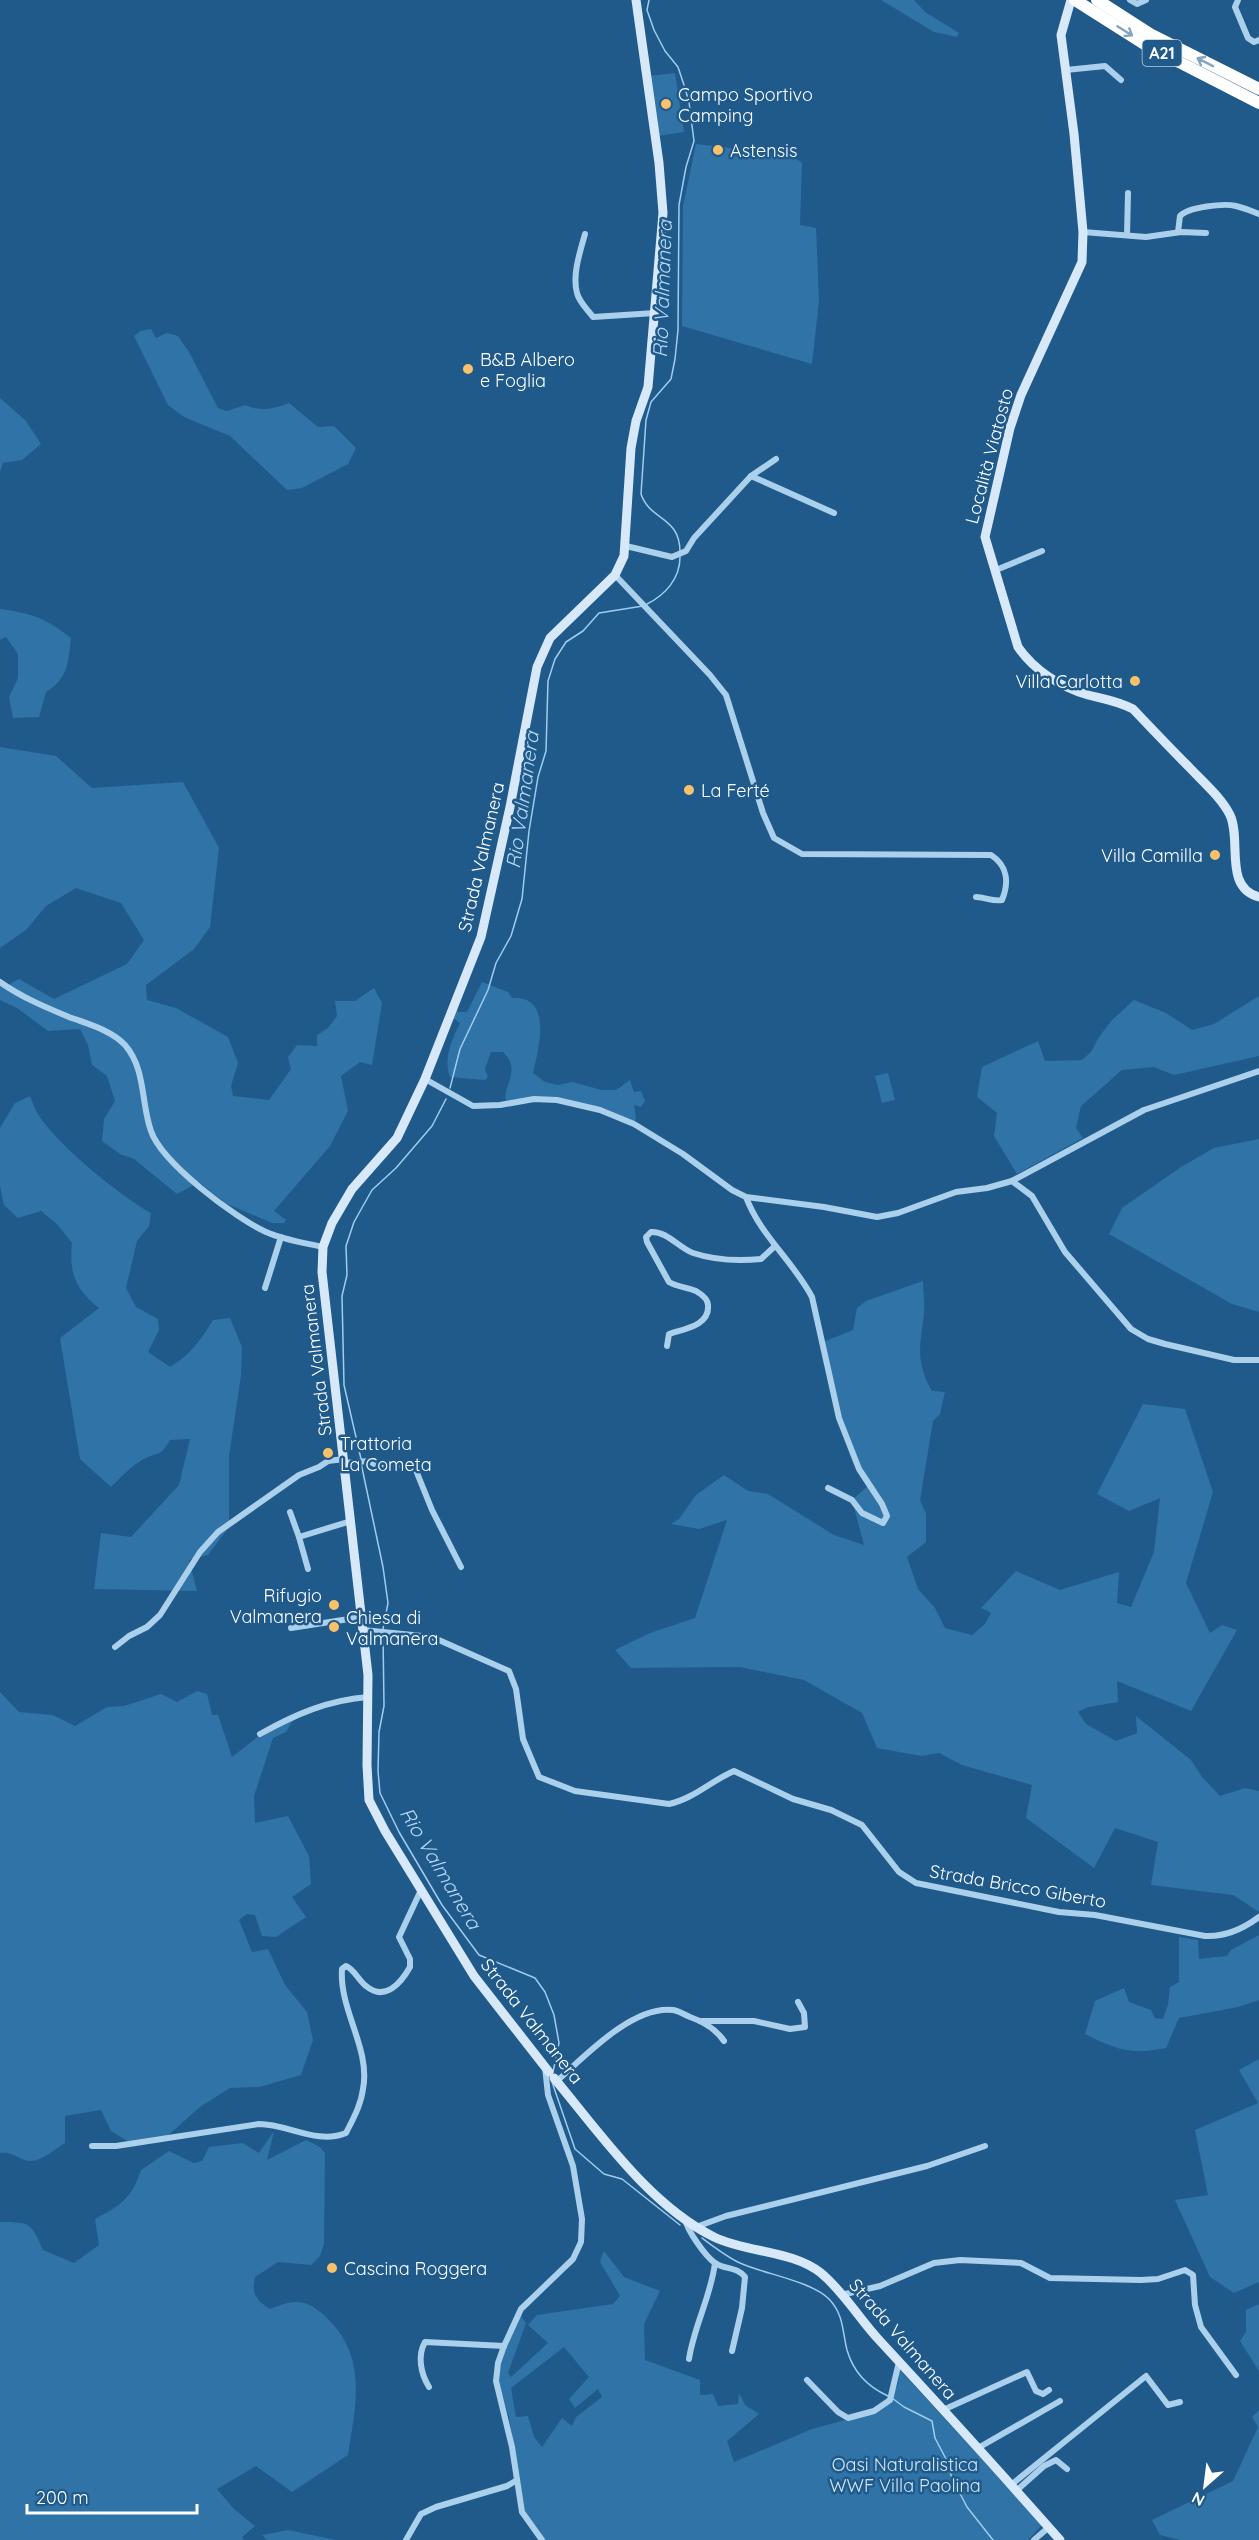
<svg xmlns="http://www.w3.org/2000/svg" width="1259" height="2540" font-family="Quicksand,sans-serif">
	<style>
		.green { fill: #3073a6; fill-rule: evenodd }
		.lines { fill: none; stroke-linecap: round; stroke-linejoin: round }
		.stream { stroke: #9fcced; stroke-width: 1.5 }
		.street { stroke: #abd0ec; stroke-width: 6 }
		.secondary { stroke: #d7e9f9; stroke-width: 9 }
		.highway { stroke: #fff; stroke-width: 12 }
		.oneway { stroke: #84a4bf }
		.poi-dot { fill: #fac16b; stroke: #1f5a8b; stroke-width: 2 }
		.labels { text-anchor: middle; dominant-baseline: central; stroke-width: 5; stroke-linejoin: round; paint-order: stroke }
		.shield { fill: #1f5a8b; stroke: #bccedc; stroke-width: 1.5 }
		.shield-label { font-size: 16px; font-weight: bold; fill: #fff }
		.poi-label { font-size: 18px; fill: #fff; stroke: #1f5a8b; text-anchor: start }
		.street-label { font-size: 18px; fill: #fff; stroke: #1f5a8b }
		.park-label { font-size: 18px; fill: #d0e7f8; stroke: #1f5a8b }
		.water-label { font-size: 20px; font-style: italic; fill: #b7d9f3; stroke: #1f5a8b }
	</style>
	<rect width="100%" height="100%" fill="#1f5a8b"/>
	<g class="green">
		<polygon points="881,0 914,0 925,12 959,33 957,37 934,32"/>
		<polygon points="675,73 684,132 658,136 649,76"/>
		<polygon points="696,144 791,155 802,163 800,225 816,228 819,301 812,364 682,326 683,206"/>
		<path d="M 151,329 L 156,338 L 167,333 L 178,336 L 189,352 L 218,408 L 227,411 L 245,405 C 260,412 273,409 289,403 L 318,427 L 334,426 L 356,448 L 348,464 L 302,488 L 287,490 L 230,436 L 184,417 L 168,405 L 134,336 L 140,331 Z"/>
		<polygon points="0,398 26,421 41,444 22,460 3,463 0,472"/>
		<path d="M 0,609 C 31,613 46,618 71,638 C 68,662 69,678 46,692 L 39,717 L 13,718 L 9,697 L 18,678 L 18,654 L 6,637 L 0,640 Z"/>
		<polygon points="0,747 56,756 92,788 183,782 219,848 210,927 194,949 146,985 147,1000 176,1008 228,1037 238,1063 231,1086 233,1096 269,1100 291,1069 288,1057 297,1045 317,1046 317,1035 328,1028 337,1016 335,1001 355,1001 374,988 382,1003 372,1065 360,1062 341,1076 348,1111 330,1146 274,1211 286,1220 284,1223 272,1223 225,1203 199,1182 177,1194 134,1159 120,1154 102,1141 104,1119 115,1101 107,1076 92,1065 88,1045 80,1029 48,1031 17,1008 0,1000 0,982 6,986 19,979 54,999 127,964 144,940 121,903 76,888 46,906 26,930 0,948"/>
		<path d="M 482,982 L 508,992 L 512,998 C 553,995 539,1048 533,1073 L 545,1082 L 558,1085 L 572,1082 L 602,1090 L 616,1090 L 630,1080 L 634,1092 L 641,1091 L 645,1101 L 641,1107 L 634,1105 L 636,1118 L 634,1124 L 600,1110 L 557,1100 L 506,1104 C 501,1086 523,1071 503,1052 L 491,1052 L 485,1069 L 488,1077 L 485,1080 L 450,1077 C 443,1059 452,1039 460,1023 L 453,1018 L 454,1009 L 459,1012 L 467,1012 Z"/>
		<polygon points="1259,996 1259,1056 1174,1075 1154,1067 1122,1070 1081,1106 1076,1128 1083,1138 1017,1174 994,1136 997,1113 977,1097 982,1067 1038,1041 1045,1061 1082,1060 1091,1052 1099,1037 1112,1020 1134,1000 1166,1013 1192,1030 1214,1024"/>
		<polygon points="888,1073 895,1100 882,1103 875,1076"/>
		<path d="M 30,1096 C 33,1103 35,1111 40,1117 C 59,1146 120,1196 151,1213 L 149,1226 L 137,1241 L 126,1288 L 136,1307 L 158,1319 L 159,1330 L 148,1352 L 170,1367 C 190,1355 201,1340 213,1320 L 230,1318 L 242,1347 L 241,1375 L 229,1456 L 229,1527 L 208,1555 L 189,1560 L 197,1591 L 94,1589 L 101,1533 L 131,1537 L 179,1485 L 190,1439 L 170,1440 C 160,1457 160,1451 144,1459 C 131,1466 121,1477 111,1487 L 80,1459 L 60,1338 L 99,1308 C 75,1289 69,1273 72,1243 L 57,1224 L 41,1211 L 18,1218 L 4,1205 L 0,1186 L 0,1128 L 15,1103 Z"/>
		<polygon points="1259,1139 1259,1312 1232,1304 1109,1234 1122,1208 1181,1167 1214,1148"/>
		<path d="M 923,1281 C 923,1292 925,1303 924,1314 C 920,1346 915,1361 932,1391 L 945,1392 L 940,1414 L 933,1421 L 920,1500 L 926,1514 L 926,1542 L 907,1557 L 918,1589 L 935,1608 L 945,1628 L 972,1635 L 985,1624 L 991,1613 L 981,1608 L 1016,1571 L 1060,1590 L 1119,1572 L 1117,1603 L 1131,1607 L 1154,1552 L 1160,1498 L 1129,1511 L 1097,1494 L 1143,1404 L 1185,1409 L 1213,1492 L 1186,1583 L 1210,1633 L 1222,1625 L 1237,1630 L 1191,1711 L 1117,1681 L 1118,1702 L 1088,1707 L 1078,1712 L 1086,1724 L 1116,1741 L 1137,1733 L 1136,1716 L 1191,1760 L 1202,1777 L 1220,1796 L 1245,1788 L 1259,1791 L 1259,1912 L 1233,1895 L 1151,1885 L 1158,1842 L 1115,1828 L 1094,1868 L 1026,1818 L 1032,1785 L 962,1765 L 939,1753 L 921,1756 L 877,1748 L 862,1713 L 804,1680 L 740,1667 L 631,1668 L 615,1650 L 650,1633 L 695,1618 L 727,1520 L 699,1529 L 671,1524 L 679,1519 L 696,1495 L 724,1475 L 748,1491 L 768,1494 L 834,1535 L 864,1545 L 852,1500 L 869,1485 L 846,1439 L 823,1342 L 853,1330 L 857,1308 L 866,1301 Z"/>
		<path d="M 197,1691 L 207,1694 L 212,1715 L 218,1715 L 232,1757 L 260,1735 L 296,1715 L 286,1732 L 273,1738 L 254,1796 L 255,1823 L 288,1816 L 309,1856 L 311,1884 L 292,1897 L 306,1917 L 276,1937 L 262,1936 L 255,1915 L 247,1914 L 239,1920 L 252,1952 L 268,1949 L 285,1985 L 307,2012 L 313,2040 L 301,2075 L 259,2087 L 230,2088 L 200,2107 L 165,2138 L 129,2142 L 111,2131 L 101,2110 L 65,2116 L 65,2143 C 55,2149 41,2162 29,2161 C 18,2159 12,2151 0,2153 L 0,1692 L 19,1712 L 53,1715 L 75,1726 L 107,1707 L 124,1706 L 161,1694 L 177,1702 Z"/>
		<path d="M 1259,1935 L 1259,2000 L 1238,2007 L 1179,2018 L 1166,2048 C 1131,2055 1117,2050 1085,2034 L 1095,2001 L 1124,1988 L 1129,2002 L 1151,2010 L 1155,2018 L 1163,2019 L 1168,2005 L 1170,1987 L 1179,1982 L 1179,1937 L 1198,1940 L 1199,1959 L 1227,1956 L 1231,1950 Z"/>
		<polygon points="1259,2059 1259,2282 1234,2293 1210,2277 1175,2200 1208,2195 1195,2130 1258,2103 1239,2070"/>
		<path d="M 274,2131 L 267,2160 L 306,2140 L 320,2147 L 325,2153 L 324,2244 L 320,2256 L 311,2265 L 278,2262 L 255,2277 C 251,2293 256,2300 270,2309 C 293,2299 306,2298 325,2316 C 368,2356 356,2403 348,2455 L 292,2492 L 256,2466 L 217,2489 L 234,2509 L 255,2526 L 242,2537 L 244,2540 L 0,2540 L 0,2222 C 30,2222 31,2222 43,2250 L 74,2263 L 99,2245 L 95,2219 C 120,2206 132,2198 141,2170 L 169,2151 L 194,2163 L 202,2161 L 209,2147 L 243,2143 L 259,2153 Z"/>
		<path d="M 604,2251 L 624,2277 L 660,2291 L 644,2324 L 645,2360 L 700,2380 L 700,2395 L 713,2394 L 718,2406 L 738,2404 L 739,2393 L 745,2405 L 759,2414 L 727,2441 L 734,2462 L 812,2429 L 881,2410 L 890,2400 L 898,2384 L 900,2370 L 1042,2525 L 1028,2540 L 545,2540 L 525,2513 L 509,2417 L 498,2382 L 501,2361 L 520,2315 L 526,2323 L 508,2373 L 511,2377 L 548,2343 L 528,2325 L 537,2315 L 613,2304 L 620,2296 L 600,2262 ZM 564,2347 L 589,2377 L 569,2399 L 575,2408 L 598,2389 L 602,2397 L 576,2417 L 572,2426 L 562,2418 L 542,2447 L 534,2437 L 528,2416 L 516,2417 L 511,2388 Z"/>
		<polygon points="1259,2304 1259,2371 1240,2341 1246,2332 1246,2310"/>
		<polygon points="1259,2410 1259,2540 1180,2540 1160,2535 1152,2520 1233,2481 1258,2427 1252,2417"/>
		<polygon points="288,2530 336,2540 267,2540 262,2535"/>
	</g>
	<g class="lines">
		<g class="stream">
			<path d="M 649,0 L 647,10 L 654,30 L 665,51 L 678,67 L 684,85 L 689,102 L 694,141 L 686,167 L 679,205 L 678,330 L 675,359 L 671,379 L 651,402 L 646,420 L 641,494 C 650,521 680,516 680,552"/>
			<path d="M 647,604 C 665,595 680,579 680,557"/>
			<polyline points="450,1088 460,1049 488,990 496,963 511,936 522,899 529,831 538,777 546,751 548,681 555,659 566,642 583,631 599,613 643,606"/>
			<polyline points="361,1459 344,1385 342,1296 347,1275 346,1246 354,1222 372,1190 396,1168 432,1126 446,1099"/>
			<polyline points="361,1463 383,1567 388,1603 383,1629"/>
			<polyline points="383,1634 384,1706 379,1732 378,1771 380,1793 399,1832 442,1905 479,1955 535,1978 545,1992 554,2015 559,2043 553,2072"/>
			<polyline points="552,2082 575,2149 604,2174 622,2179 680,2225"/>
			<path d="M 702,2238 C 714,2247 727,2257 740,2263 C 764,2274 811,2281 829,2299 C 844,2315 842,2330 847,2350 C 853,2371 868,2387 888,2396"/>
			<polyline points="892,2398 904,2407 932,2421 935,2438 946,2459 952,2478 967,2507 993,2540"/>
		</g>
		<g class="street">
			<polyline points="1130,0 1137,4 1146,0"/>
			<polyline points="1238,0 1235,7 1248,38 1254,42 1259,40"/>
			<polyline points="1066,70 1105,66 1121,80"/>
			<polyline points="1083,232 1146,237 1181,232 1206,233"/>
			<path d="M 1178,232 L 1180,216 C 1188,207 1224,203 1236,206 C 1244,208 1252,211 1259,214"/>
			<path d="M 585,234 C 580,252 572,275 577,293 C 579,302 588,310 593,317 L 655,313"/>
			<polyline points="1127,235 1128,193"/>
			<polyline points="751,476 776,459"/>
			<polyline points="626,546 672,557 686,551 694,538 751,476 834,513"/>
			<polyline points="996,570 1042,551"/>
			<path d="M 615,575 L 710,675 L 726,695 L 763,813 L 774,838 L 802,854 L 991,855 C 1008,866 1009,883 1002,900 C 992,902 986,897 976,897"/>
			<path d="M 0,982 C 21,997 45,1007 69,1017 C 88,1024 111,1030 125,1045 C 146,1069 141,1104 151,1131 C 162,1163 235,1218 266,1232 C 284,1240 305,1243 323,1247"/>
			<polyline points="425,1079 473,1106 500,1105 534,1099 557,1100 600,1110 634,1124 683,1154 732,1190 746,1197 824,1207 877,1217 898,1213 956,1192 987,1188 1012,1181 1144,1110 1259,1071"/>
			<polyline points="1012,1181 1032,1196 1065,1252 1131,1329 1148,1339 1165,1344 1234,1360 1259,1360"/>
			<path d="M 746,1197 C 760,1235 793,1261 812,1297 L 839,1418 L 859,1469 L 882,1504 L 887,1516 L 883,1523 L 862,1513 L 852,1500 L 828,1488"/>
			<polyline points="265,1288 281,1237"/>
			<path d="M 667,1346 L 669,1334 C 683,1329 710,1326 708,1305 C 708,1299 701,1294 696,1291 C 687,1287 677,1287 669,1282 L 647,1242 L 646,1237 L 651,1232 C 667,1231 679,1248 693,1253 C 714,1260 740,1261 761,1259 L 775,1246"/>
			<polyline points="344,1463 369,1461 382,1468 413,1463 432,1510 461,1567"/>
			<polyline points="290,1512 299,1537"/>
			<polyline points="308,1569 299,1537 351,1521"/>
			<polyline points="291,1628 362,1617"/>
			<path d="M 363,1630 L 432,1637 L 509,1671 L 516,1689 L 523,1739 L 539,1777 L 575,1791 L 669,1804 C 693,1799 711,1781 734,1771 L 793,1799 L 831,1810 L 862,1825 L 899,1872 L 916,1883 L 1059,1912 L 1095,1915 L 1205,1936 C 1225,1937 1243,1929 1259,1917"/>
			<polyline points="115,1647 129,1636 147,1627 160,1615 200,1552 218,1532 299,1475 319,1467 328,1461 344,1459"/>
			<path d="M 260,1734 C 296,1714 328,1700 369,1697"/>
			<polyline points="700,2021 754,2021 790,2029 805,2027 804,2013 798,2002"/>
			<path d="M 557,2081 C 585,2056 633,2005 673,2010 C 679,2011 685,2015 690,2017 C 704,2022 716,2029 724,2041"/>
			<path d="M 92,2146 L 116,2146 L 259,2124 C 288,2124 317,2145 346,2133 C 353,2119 361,2105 363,2089 C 371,2049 339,2010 342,1969 L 346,1966 C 355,1970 358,1980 366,1986 C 385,2002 401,1983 410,1967 L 410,1959 L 399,1937 L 421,1890"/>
			<path d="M 685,2219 C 687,2230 705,2256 715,2263 C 725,2270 736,2266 745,2277 L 742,2308 L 732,2351"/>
			<polyline points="696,2227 726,2216 927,2166 985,2146"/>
			<polyline points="841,2295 880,2286 934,2263 960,2260 1021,2263 1050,2278 1141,2280 1158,2279 1185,2270 1193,2275 1195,2305 1201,2327 1236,2375"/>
			<path d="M 689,2359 C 694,2326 711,2296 715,2263"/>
			<polyline points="807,2380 838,2412 848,2418 874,2411 890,2400 899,2362"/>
			<path d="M 429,2387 C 421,2374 417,2356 425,2342 L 504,2346"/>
			<polyline points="943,2410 1027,2372 1036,2391 1043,2394 1049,2390"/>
			<polyline points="978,2448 1060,2401"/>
			<polyline points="1011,2485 1146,2376 1168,2405 1180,2402"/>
			<polyline points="1016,2491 1044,2466 1056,2460 1067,2469"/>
			<polyline points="406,2540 421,2514 436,2507 507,2486 517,2480"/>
			<polyline points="542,2540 522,2512 512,2447 496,2381 498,2363 504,2346 521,2309 573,2259 581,2242 582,2219 573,2166 548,2095 545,2067"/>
			<polyline points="1034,2540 1049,2527"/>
		</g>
		<g class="secondary">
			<path d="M 1071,0 L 1061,35 L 1074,134 L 1083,232 L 1082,262 L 1021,395 L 1010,428 L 985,537 L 1018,647 C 1034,670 1060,687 1088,695 C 1104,699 1118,701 1133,709 C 1151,728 1169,747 1188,766 C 1202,781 1221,797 1230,815 C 1242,841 1223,887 1259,897"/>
			<polyline points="549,2072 474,1976 385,1831 369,1800 367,1765 368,1675 322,1272 323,1247 332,1223 352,1189 397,1138 425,1079 481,937 510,807 537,667 550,638 615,575 624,556 631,448 636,421 648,387 663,213 659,163 636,0"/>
			<path d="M 554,2078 C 599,2132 649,2205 714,2237 C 747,2253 792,2250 821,2273 C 844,2292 860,2320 880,2341 C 941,2407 1001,2473 1060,2540"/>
		</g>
		<g class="highway">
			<polyline points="1075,0 1146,45 1259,103"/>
			<polyline points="1097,0 1150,34 1259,89"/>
		</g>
	</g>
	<defs><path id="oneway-shaft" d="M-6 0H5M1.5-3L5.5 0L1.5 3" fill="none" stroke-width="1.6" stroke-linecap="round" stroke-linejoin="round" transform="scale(1.5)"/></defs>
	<g class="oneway">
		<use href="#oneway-shaft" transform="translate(1125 31) rotate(32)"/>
		<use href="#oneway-shaft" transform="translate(1205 62) rotate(-153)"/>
	</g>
	<g class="poi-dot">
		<circle cx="666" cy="104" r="6"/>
		<circle cx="718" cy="150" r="6"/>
		<circle cx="468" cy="369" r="6"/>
		<circle cx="1135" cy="681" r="6"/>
		<circle cx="689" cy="790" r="6"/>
		<circle cx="1215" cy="855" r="6"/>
		<circle cx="328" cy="1453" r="6"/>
		<circle cx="334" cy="1605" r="6"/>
		<circle cx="334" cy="1627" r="6"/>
		<circle cx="332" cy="2268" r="6"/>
	</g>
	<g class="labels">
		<rect class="shield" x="1142.5" y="40" width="39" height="26" rx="4.5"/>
		<g class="shield-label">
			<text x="1162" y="53">A21</text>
		</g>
		<g class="poi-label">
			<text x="678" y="94">Campo Sportivo<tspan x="678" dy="21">Camping</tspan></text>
			<text x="730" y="150">Astensis</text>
			<text x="480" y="359">B&amp;B Albero<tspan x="480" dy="21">e Foglia</tspan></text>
			<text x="1123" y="681" text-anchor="end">Villa Carlotta</text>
			<text x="701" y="790">La Ferté</text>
			<text x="1203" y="855" text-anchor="end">Villa Camilla</text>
			<text x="340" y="1443">Trattoria<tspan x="340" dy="21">La Cometa</tspan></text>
			<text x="322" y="1595" text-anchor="end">Rifugio<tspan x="322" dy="21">Valmanera</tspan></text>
			<text x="346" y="1617">Chiesa di<tspan x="346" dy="21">Valmanera</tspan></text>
			<text x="344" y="2268">Cascina Roggera</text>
		</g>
		<g class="street-label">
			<text transform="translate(989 456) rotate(-75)">Località Viatosto</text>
			<text transform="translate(481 857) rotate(-77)">Strada Valmanera</text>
			<text transform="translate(316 1360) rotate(-97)">Strada Valmanera</text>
			<text transform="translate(1018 1886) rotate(10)">Strada Bricco Giberto</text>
			<text transform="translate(532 2021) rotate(52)">Strada Valmanera</text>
			<text transform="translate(903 2339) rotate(49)">Strada Valmanera</text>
		</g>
		<g class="park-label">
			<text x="905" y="2464">Oasi Naturalistica<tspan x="905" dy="21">WWF Villa Paolina</tspan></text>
		</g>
		<g class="water-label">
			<text transform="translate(662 289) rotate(-88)">Rio Valmanera</text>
			<text transform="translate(522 800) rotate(-82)">Rio Valmanera</text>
			<text transform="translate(441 1868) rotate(59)">Rio Valmanera</text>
		</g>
	</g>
	<g transform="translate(1205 2486) rotate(208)" stroke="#1f5a8b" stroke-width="4.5" paint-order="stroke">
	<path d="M0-4.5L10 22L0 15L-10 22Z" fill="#ffffff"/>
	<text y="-9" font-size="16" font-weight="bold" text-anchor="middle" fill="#ffffff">N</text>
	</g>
	<path d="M27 2504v9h170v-9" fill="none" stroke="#ffffff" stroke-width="3"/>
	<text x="36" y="2504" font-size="18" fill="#ffffff" stroke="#1f5a8b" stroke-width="4.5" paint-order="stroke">200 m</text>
</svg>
